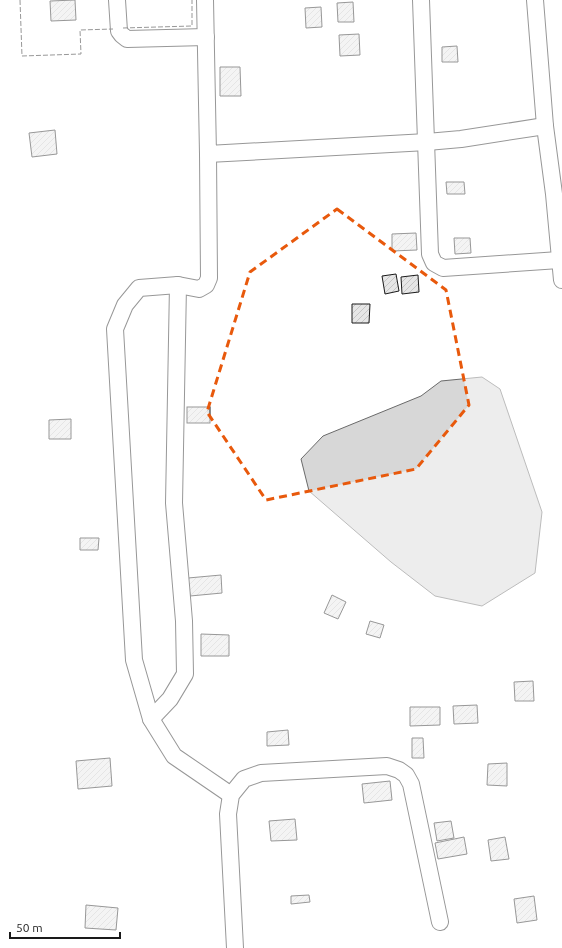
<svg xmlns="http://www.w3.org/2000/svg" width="562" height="948" font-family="Ubuntu,sans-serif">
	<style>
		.water { fill: #d7d7d7; stroke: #6a6a6a }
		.building { fill: url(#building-hatch); stroke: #1a1a1a }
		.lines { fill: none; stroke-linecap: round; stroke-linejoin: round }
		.minor-casing { stroke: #1a1a1a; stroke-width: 18 }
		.minor { stroke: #fff; stroke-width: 16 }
		.fence { stroke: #1a1a1a; stroke-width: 1; stroke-dasharray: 5 2; stroke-linecap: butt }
		.marked { fill: none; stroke: #e8590c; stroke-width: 3; stroke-dasharray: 8 5; stroke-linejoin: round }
	</style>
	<defs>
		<pattern id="building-hatch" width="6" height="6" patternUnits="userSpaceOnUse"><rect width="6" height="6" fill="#e6e6e6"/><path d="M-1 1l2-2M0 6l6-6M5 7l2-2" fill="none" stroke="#c5c5c5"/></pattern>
	</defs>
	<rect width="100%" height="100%" fill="#fff"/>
	<polygon class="water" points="482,377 500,389 542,512 535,573 482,606 435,596 391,562 309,491 301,459 323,436 421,396 441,381"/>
	<g class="building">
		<polygon points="75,0 76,20 51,21 50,1"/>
		<polygon points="353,2 354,22 338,22 337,3"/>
		<polygon points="321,7 322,27 306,28 305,8"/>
		<polygon points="359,34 360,55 340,56 339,35"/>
		<polygon points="457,46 458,62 442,62 442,47"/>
		<polygon points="220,67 240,67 241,96 220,96"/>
		<polygon points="55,130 57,154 32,157 29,133"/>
		<polygon points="446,182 464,182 465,194 447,194"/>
		<polygon points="416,233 417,250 392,251 392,234"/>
		<polygon points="454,238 470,238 471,253 455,254"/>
		<polygon points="396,274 399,291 385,294 382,276"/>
		<polygon points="418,275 419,292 402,294 401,277"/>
		<polygon points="352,304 370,304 369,323 352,323"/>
		<rect x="187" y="407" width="23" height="16"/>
		<polygon points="71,419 71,439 49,439 49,420"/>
		<polygon points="80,538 99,538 98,550 80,550"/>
		<polygon points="221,575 222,593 190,596 188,578"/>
		<polygon points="332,595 346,602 338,619 324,613"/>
		<polygon points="370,621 384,625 380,638 366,634"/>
		<polygon points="201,634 229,635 229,656 201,656"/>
		<polygon points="533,681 534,701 515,701 514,682"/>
		<polygon points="477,705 478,723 454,724 453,706"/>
		<polygon points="410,707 440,707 440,725 410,726"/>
		<polygon points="288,730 289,745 267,746 267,732"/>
		<polygon points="412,738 423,738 424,758 412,758"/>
		<polygon points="110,758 112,786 78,789 76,761"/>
		<polygon points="507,763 507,786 487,785 488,764"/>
		<polygon points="390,781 392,800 364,803 362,784"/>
		<polygon points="295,819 297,840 271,841 269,821"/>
		<polygon points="451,821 454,838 437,841 434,823"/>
		<polygon points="464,837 467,854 438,859 435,843"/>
		<polygon points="505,837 509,859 491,861 488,840"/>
		<polygon points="309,895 310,902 291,904 291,896"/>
		<polygon points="534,896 537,920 517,923 514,899"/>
		<polygon points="86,905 118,908 116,930 85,928"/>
	</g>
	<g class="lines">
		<defs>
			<g id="minor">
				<polyline points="117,0 119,31 122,35 127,39 206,37"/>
				<polyline points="205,0 208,154 427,142 461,139 545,126"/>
				<polyline points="421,0 430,254 434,263 443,268 559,260"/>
				<polyline points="535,0 545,126 554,194 562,280"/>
				<polyline points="208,154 209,278 206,285 199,289 178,285 139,288 125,305 115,329 134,660 151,719 174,756 231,795"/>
				<polyline points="151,719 170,699 185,674 184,621 174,503 178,285"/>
				<polyline points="235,948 228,814 231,795 244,779 261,773 387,766 399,770 406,775 411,784 440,922"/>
			</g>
		</defs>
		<use href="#minor" class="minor-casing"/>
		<use href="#minor" class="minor"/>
		<g class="fence">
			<polyline points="20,0 22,56 81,54 80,30 113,29"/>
			<polyline points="123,28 192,26 192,0"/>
		</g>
	</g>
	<path d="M0 0H562V948H0ZM 337,209 L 446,290 L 469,405 L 416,469 L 266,500 L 207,412 L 250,272 Z" fill="#fff" fill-opacity=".55" fill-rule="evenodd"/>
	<path class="marked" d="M 337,209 L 446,290 L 469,405 L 416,469 L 266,500 L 207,412 L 250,272 Z"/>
	<path d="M10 932v6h110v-6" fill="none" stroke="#1a1a1a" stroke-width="2"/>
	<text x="16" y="932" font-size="12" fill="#1a1a1a" stroke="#ffffff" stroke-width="3" paint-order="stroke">50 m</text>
</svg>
